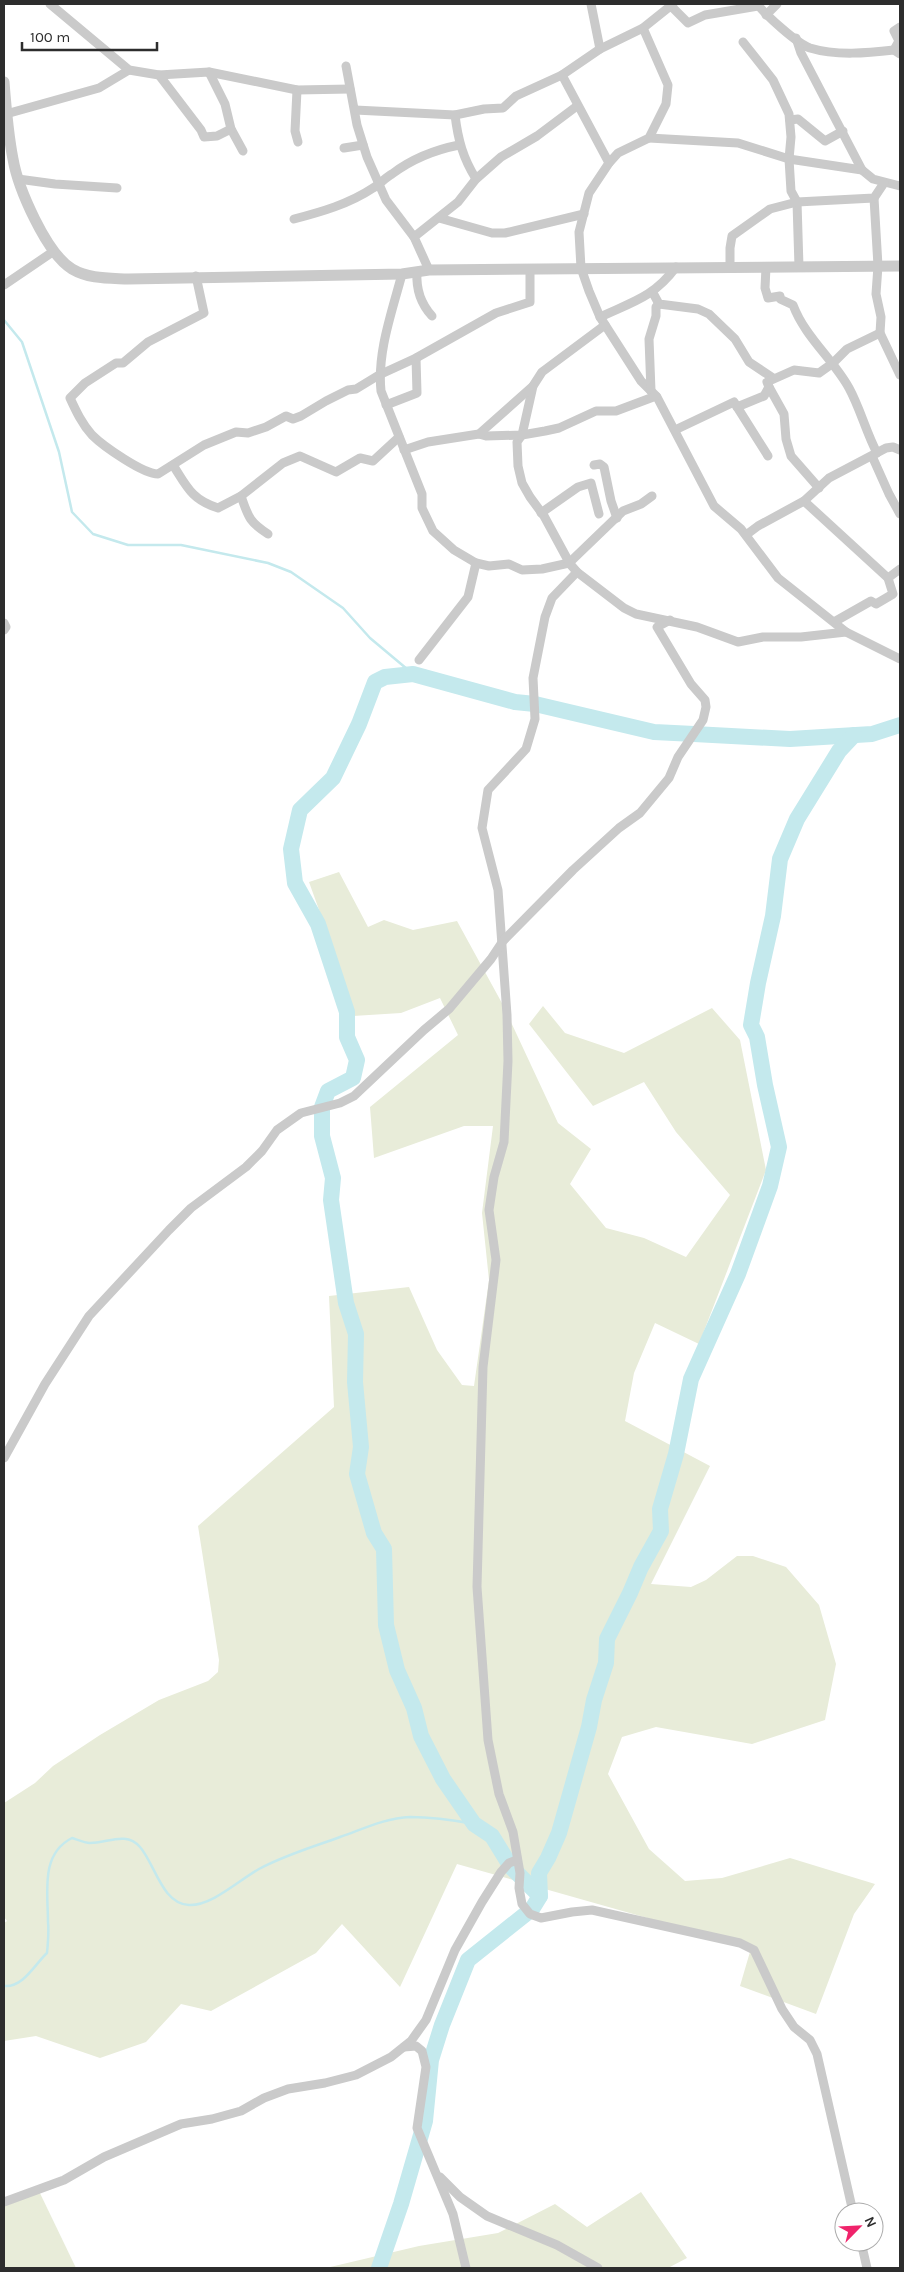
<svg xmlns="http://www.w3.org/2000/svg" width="904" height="2272" font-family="Karla,sans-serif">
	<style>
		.green { fill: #e8ecd9 }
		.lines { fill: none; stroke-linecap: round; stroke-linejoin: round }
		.stream { stroke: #c4e9ed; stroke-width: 2.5 }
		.river { stroke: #c4e9ed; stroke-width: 16 }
		.minor { stroke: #cacaca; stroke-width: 9 }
		.tertiary { stroke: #cacaca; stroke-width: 11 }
	</style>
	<rect width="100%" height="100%" fill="#fff"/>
	<g class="green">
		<polygon points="339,872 368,927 384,920 413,930 457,921 503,1005 558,1123 591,1149 570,1184 606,1228 644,1238 686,1257 730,1195 676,1132 644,1082 593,1106 529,1024 543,1006 565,1033 624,1053 712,1008 740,1040 766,1170 699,1344 655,1323 634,1373 625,1421 710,1466 651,1584 691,1587 706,1580 737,1556 753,1556 786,1567 819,1605 836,1664 825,1720 752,1744 656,1727 622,1737 608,1774 649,1849 685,1881 722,1878 790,1858 875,1884 854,1914 816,2014 740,1986 752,1945 672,1925 457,1864 400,1987 342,1924 316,1953 211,2011 181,2004 146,2042 100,2058 36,2036 4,2041 4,1923 7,1921 4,1917 4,1803 35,1783 53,1766 100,1735 159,1700 208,1681 218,1672 219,1660 198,1526 334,1407 329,1296 409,1287 437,1350 462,1385 474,1386 489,1280 482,1213 493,1126 464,1126 374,1158 370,1107 458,1035 440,998 401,1013 353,1016 336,957 309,882"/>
		<polygon points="37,2187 76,2268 4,2268 4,2203"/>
		<polygon points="641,2192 687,2258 668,2268 326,2268 419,2246 498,2233 555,2204 587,2227"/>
	</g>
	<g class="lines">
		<g class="stream">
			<polyline points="4,320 22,342 59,452 72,512 93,534 128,545 181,545 268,563 291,572 343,608 370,638 413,674"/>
			<path d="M 4,1986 C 23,1988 35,1964 47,1953 C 48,1943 49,1932 48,1922 C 48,1893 40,1854 72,1838 C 78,1840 85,1843 90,1843 C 108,1843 126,1831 140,1847 C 155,1864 162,1904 189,1905 C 212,1906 239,1880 259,1869 C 285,1855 313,1847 340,1837 C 363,1829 385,1818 410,1817 C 431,1817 453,1820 474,1824"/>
		</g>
		<g class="river">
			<polyline points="540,1896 511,1867 492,1836 474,1824 443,1779 421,1736 414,1708 397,1670 386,1625 384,1549 374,1533 357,1474 361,1447 355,1382 356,1334 346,1303 331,1200 333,1178 322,1136 322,1107 328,1091 353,1078 357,1060 347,1037 347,1012 318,924 295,883 291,849 300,810 333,778 359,724 375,682 385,677 413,674 515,702 535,704 654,732 694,734 790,739 872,734 900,725"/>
			<polyline points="379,2268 401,2204 425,2121 431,2060 442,2025 468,1960 532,1909 540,1896 539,1873 548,1858 559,1833 589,1727 594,1700 606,1663 607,1639 630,1593 641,1567 661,1531 660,1509 676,1454 691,1379 738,1274 770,1186 779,1147 765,1085 757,1037 751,1025 758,983 773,916 780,859 797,819 839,751 854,735"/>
		</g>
		<g class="minor">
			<polyline points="50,4 129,70 159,75 209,72 297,90 350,89"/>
			<polyline points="591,4 600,49"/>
			<path d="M 757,4 C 766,15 796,43 810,48 C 836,56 868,53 894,50 L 900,54"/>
			<polyline points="671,6 688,23 705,15 758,6"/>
			<polyline points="766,15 777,4"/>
			<polyline points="643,28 668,85 666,104 649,138 618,153 609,163 589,193 579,232 581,268 589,291 600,317 641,381 657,397 714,506 741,529 778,578 846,632 900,659"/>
			<polyline points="796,38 801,53 862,170 873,179 900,186"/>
			<polyline points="743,42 773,80 789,114 791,137 789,159 791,191 797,202 799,267"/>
			<polyline points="894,50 899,41 894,31 900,27"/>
			<polyline points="346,66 357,125 367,157 386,200 414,237 429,270"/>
			<polyline points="209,72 225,104 231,129 243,151"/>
			<polyline points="159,75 201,130 204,137 217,136 231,129"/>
			<polyline points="562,75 609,163"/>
			<polyline points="297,90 295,131 298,142"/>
			<polyline points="355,110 455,115 484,109 503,108 516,96 562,75 600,49 643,28 673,4"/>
			<polyline points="6,114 99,88 129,70"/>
			<path d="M 455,115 C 458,140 463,158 476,179"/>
			<polyline points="790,120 798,119 825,141 843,131"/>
			<polyline points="649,138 738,143 789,159 862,170"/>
			<polyline points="344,148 363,145"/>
			<polyline points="18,179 55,184 117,188"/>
			<polyline points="874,198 878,266 876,294 881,317 880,333 900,375"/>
			<polyline points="439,218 492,233 505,233 584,214"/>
			<path d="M 294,219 C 321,212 349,204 373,188 C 380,184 385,178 392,174 C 413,158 434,150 459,145"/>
			<polyline points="414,237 458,202 476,179 501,157 537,136 577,106"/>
			<polyline points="730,267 730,248 732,236 770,209 797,202 874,198 884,183"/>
			<path d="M 766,267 L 765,288 L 768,298 L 780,296 L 780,299 L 793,305 C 805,337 833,359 849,388 C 860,408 866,432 877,453"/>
			<path d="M 417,272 C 416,289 420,303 432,316"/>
			<path d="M 402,274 C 392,312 377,352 381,391 L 422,494 L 422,508 L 433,531 L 454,550 L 476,563 L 489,566 L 509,564 L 522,570 L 542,569 L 569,563 L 623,511 L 641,504 L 652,496"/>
			<path d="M 196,276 L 204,313 L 148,342 L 123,363 L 116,363 L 85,383 L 70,398 C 76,411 82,424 92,435 C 103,446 143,474 158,474 L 204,445 L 236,432 L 248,433 L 266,427 L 286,416 L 293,419 L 301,416 L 326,401 L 348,390 L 356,389 L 379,375 L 416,358 L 496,313 L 530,302 L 530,270"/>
			<polyline points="4,285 54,251"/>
			<polyline points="653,293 659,304 698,309 709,314 735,339 749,362 773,378"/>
			<path d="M 600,317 C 632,302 654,297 676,267"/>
			<polyline points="605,325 542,372 533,386 522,435 517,442 518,466 522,483 530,497 544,516 570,564 577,572 624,608 636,614 697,627 738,642 763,637 801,637 846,632"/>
			<polyline points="769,387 784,414 786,439 791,456 819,488"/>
			<polyline points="651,391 649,339 656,316 656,307 659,304"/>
			<polyline points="386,405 417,393 416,358"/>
			<polyline points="737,407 764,396 769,387 767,382 794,370 819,373 833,363 847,349 880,333"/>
			<polyline points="675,430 734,402 768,456"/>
			<polyline points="479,434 486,436 522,435 545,431 559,428 596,411 616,411 656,396"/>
			<polyline points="404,450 428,442 479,434 533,386"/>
			<polyline points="872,456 889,494 900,514"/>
			<path d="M 173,465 C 187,487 192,500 218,508 L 241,496 L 283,463 L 300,456 L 336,472 L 360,458 L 373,461 L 399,437"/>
			<polyline points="594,465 600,464 604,467 611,501 617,518"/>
			<path d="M 241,496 C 248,516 249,522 268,534"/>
			<polyline points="804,501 888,578"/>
			<polyline points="541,513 578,487 591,483 599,514"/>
			<polyline points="746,535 758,526 804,501 829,478 886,448 893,447 900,450"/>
			<polyline points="577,572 552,598 545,617 533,678 535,719 526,749 488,790 482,828 498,890 507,1015 508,1061 504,1142 494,1177 489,1210 496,1260 483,1367 477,1587 488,1740 499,1794 513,1832 520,1873 519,1888 522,1904 530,1914 541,1918 572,1912 592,1910 740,1943 754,1950 782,2009 794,2027 810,2040 817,2054 853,2212"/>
			<polyline points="834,622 871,601 876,604 893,594 888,578 900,569"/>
			<polyline points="4,623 6,627 4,630"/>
			<polyline points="419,660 468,597 476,563"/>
			<polyline points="4,1458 45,1384 89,1316 169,1230 191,1208 246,1167 262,1151 277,1130 301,1113 340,1103 354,1096 424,1030 449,1009 491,959 503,941 573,870 619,828 640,813 669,778 678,757 703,720 706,707 705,700 691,684 657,627 670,620"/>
			<polyline points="404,2047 416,2046 422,2051 426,2067 417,2128 453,2214 466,2268"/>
			<polyline points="440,2177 460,2197 487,2216 557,2245 598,2268"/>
			<polyline points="4,2202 64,2180 104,2157 181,2124 212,2119 241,2111 264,2098 288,2089 325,2083 356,2075 391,2057 411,2041 426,2020 455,1950 482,1902 501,1872 509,1863 517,1860"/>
			<polyline points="861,2242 867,2268"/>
		</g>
		<path class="tertiary" d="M 4,82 C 6,108 8,134 13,159 C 18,188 46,253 72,269 C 89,279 108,278 128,279 L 402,274 L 429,270 L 900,266"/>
	</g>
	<rect width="904" height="2272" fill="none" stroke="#2d2d2d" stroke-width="10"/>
	<g transform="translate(859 2227) rotate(66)"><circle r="24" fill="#ffffff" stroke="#ababab"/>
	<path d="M0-4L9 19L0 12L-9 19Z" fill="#f0236b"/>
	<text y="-8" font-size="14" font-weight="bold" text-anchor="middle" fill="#2d2d2d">N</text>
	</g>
	<path d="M22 42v8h135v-8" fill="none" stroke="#2d2d2d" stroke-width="2.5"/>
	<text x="30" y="42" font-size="15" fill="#2d2d2d" stroke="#ffffff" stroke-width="4" paint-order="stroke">100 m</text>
</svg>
